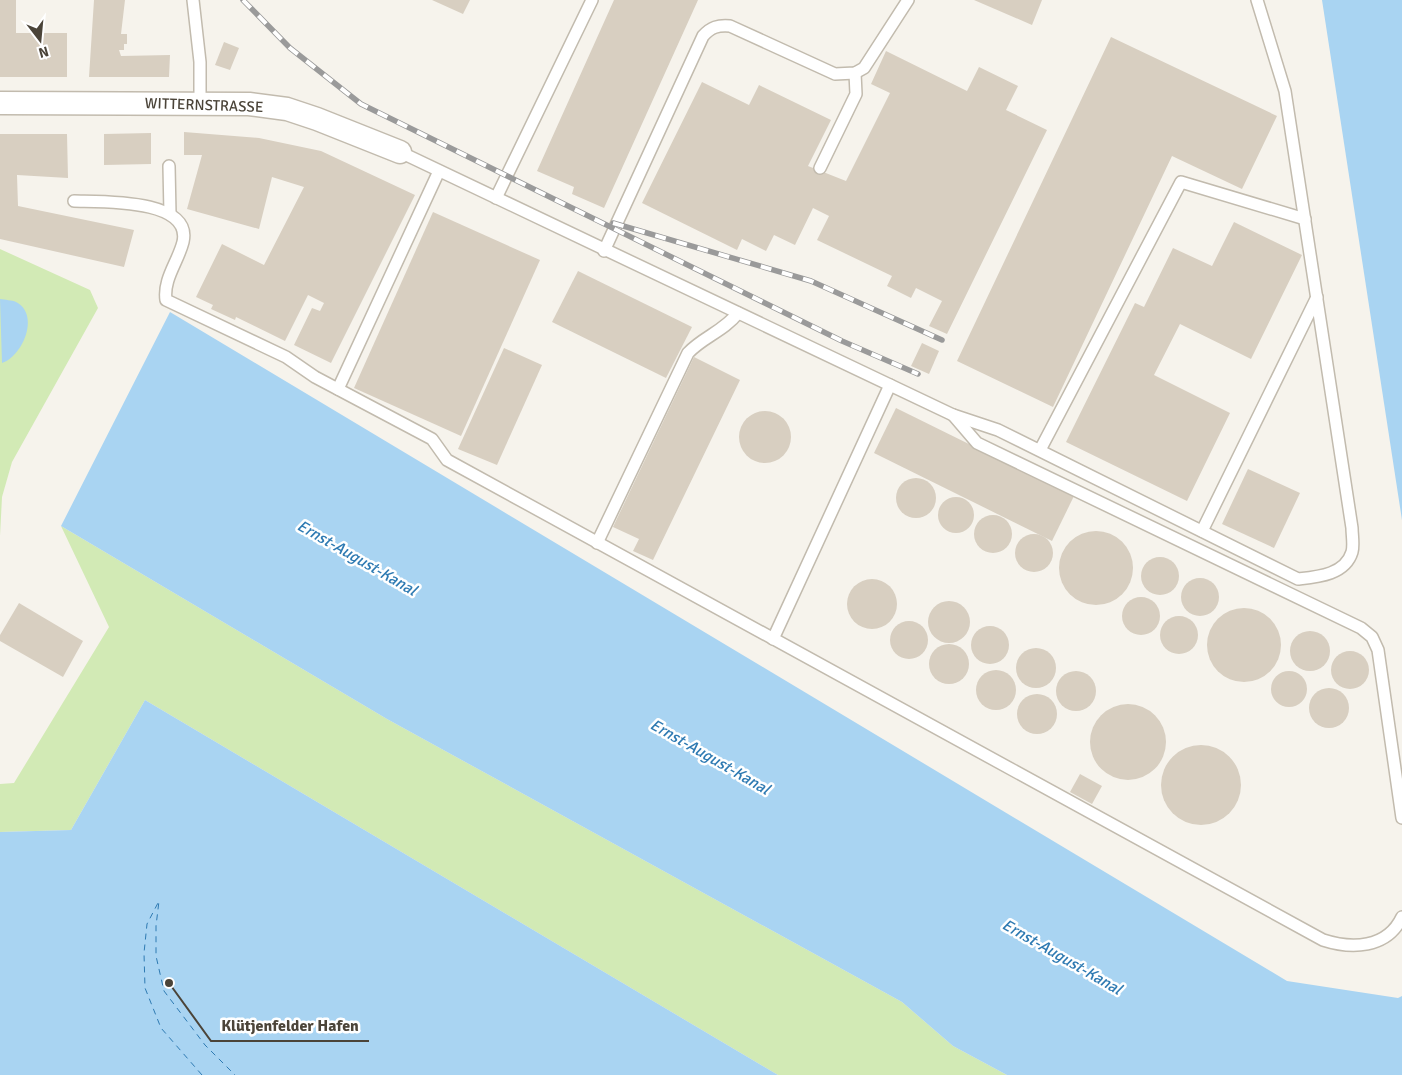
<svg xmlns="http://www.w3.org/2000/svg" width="1402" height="1075" font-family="Signika,sans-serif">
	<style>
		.green { fill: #d2eab5 }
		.water { fill: #a9d4f2 }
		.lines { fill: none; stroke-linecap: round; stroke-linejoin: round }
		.ferry { stroke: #2e7ab2; stroke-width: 1; stroke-dasharray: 6 5; stroke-linecap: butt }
		.building { fill: #d8cfc1 }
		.lane-casing { stroke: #c2bbae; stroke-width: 14 }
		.street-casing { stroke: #c2bbae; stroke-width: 25 }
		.lane { stroke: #fff; stroke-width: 11 }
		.street { stroke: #fff; stroke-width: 22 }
		.rail-casing { stroke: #9a9a9a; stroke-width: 5.5 }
		.rail { stroke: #fff; stroke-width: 4; stroke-dasharray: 11; stroke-linecap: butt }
		.labels { text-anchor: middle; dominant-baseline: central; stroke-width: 5; stroke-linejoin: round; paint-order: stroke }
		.street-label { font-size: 15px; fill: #4b4439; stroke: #fff }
		.water-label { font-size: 16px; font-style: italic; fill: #2e7ab2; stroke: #fff }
		.leader { fill: none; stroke: #4b4439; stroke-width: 2 }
		.callout-dot { fill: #4b4439; stroke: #fff; stroke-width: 2 }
		.callout-label { font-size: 16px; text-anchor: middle; font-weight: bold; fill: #4b4439; stroke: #fff; stroke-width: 5; stroke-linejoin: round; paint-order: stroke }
	</style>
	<rect width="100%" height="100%" fill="#f6f3ec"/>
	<g class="green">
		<polygon points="0,249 90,290 98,308 12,462 2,497 0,536"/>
		<polygon points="61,526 387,719 902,1002 953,1046 1007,1075 778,1075 145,700 71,830 0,832 0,784 14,783 109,627"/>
	</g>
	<g class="water">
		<polygon points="1322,0 1402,0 1402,520"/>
		<path d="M 0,299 C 5,300 12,300 16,302 C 41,315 22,357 2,363 Z"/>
		<polygon points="170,312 1287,981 1398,998 1402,996 1402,1075 1007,1075 953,1046 902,1002 387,719 61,526"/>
		<polygon points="145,700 778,1075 0,1075 0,832 71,830"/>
	</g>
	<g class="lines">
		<polyline class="ferry" points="202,1075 161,1028 145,988 144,953 147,924 159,901 156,926 156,956 164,991 205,1045 235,1075"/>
	</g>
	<g class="building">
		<polygon points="0,0 16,0 16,33 67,33 67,77 0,77"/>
		<polygon points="94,0 125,0 121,34 127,34 127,44 124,44 124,50 119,50 121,56 170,55 169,77 89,77"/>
		<polygon points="432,0 470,0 463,14"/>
		<polygon points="614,0 698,0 604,208 572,194 574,187 537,171"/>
		<polygon points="974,0 1042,0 1032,25"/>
		<polygon points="1111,37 1277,116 1242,189 1172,156 1053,407 957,361"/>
		<polygon points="224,42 239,48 230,70 215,65"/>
		<polygon points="886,51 967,91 979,67 1018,86 1006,110 1047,130 947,334 929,326 942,301 916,288 911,298 887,286 892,276 817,240 829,216 813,208 795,245 774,235 766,251 742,239 737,250 642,203 702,82 749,105 759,85 831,120 808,166 846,181 890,93 871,84"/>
		<polygon points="184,132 259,138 321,151 415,195 331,363 294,345 312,308 320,311 324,303 308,295 285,341 236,317 235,320 211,309 213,305 196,297 222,244 264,265 304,187 272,177 259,229 187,209 202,155 184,155"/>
		<polygon points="151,133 151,164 104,165 104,134"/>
		<polygon points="0,134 67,134 68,178 17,175 18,206 134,230 124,267 0,239"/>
		<polygon points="433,212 540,260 461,436 354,388"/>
		<polygon points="1234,222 1302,255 1251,359 1180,324 1154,375 1230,413 1187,501 1066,442 1135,303 1144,307 1173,248 1212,266"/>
		<polygon points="578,271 692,327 666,378 552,322"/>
		<polygon points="922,343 939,351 929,374 911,366"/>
		<polygon points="504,348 542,365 497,465 458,449"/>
		<polygon points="694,357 740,380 653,560 633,551 639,539 613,527"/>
		<polygon points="896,408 1074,496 1052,541 874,453"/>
		<circle cx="765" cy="437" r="26"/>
		<polygon points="1248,469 1300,493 1274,548 1222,524"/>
		<circle cx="916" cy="498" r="20"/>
		<circle cx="956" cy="515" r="18"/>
		<circle cx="993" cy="534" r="19"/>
		<circle cx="1096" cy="568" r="37"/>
		<circle cx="1034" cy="553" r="19"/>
		<circle cx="1160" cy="576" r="19"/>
		<circle cx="1200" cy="597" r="19"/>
		<circle cx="872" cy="604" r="25"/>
		<circle cx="1141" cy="616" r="19"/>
		<circle cx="949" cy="622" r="21"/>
		<polygon points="19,603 83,641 63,677 0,641 0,635"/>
		<circle cx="1244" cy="645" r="37"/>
		<circle cx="1179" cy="635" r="19"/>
		<circle cx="909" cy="640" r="19"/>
		<circle cx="990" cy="645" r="19"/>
		<circle cx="1310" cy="651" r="20"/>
		<circle cx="949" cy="664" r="20"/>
		<circle cx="1036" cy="668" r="20"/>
		<circle cx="1350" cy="670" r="19"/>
		<circle cx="996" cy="690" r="20"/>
		<circle cx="1289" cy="689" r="18"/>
		<circle cx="1076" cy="691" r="20"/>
		<circle cx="1329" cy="708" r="20"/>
		<circle cx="1037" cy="714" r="20"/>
		<circle cx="1128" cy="742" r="38"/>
		<circle cx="1201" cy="785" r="40"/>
		<polygon points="1080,774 1102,786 1092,804 1070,792"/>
	</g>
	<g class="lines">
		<defs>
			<g id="lane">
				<polyline points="193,0 200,62 200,104"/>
				<polyline points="400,152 953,415 977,443 1361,628 1372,637 1378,650 1402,818"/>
				<polyline points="169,166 170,214"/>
				<polyline points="820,168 856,94 855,73"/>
				<polyline points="496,198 592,0"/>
				<path d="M 74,201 C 99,202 193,198 183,242 C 178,262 163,279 166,300 L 286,357 L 315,377 L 432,439 L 447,460 L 1323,940 C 1351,949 1387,949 1402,917"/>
				<path d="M 604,251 L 703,36 C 711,27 718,25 730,26 L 835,74 L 855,73 L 864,68 L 908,0"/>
				<polyline points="338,389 439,171"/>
				<path d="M 953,415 L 998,430 L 1298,579 C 1317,577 1345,575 1352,552 C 1354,545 1352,535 1352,528 L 1285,91 L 1257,0"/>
				<polyline points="1040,450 1181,182 1305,219"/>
				<polyline points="1202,531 1317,297"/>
				<path d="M 597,543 L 688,353 C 703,337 724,331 738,313"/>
				<polyline points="773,639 890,385"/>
			</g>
			<polyline id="street" points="0,103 249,104 287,109 317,119 400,152"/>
		</defs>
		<use href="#lane" class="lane-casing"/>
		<use href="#street" class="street-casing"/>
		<use href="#lane" class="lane"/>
		<use href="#street" class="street"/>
		<defs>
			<g id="rail">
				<polyline points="243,0 290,48 361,104 842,341 918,374"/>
				<polyline points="613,223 811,281 942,340"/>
			</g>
		</defs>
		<use href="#rail" class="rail-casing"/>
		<use href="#rail" class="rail"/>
	</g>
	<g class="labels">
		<g class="street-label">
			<text transform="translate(204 105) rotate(2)">WITTERNSTRASSE</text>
		</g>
		<g class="water-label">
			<text transform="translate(357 558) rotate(30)">Ernst-August-Kanal</text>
			<text transform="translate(710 757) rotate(30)">Ernst-August-Kanal</text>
			<text transform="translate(1062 957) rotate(30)">Ernst-August-Kanal</text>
		</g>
	</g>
	<path class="leader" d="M169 983L211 1041H369"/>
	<circle class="callout-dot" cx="169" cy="983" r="5"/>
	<g class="callout-label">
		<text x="290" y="1031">Klütjenfelder Hafen</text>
	</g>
	<g transform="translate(40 40) rotate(164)" stroke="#ffffff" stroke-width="4" paint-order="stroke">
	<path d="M0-4L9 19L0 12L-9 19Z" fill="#4b4439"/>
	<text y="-8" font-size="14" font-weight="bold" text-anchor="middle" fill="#4b4439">N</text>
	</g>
</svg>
